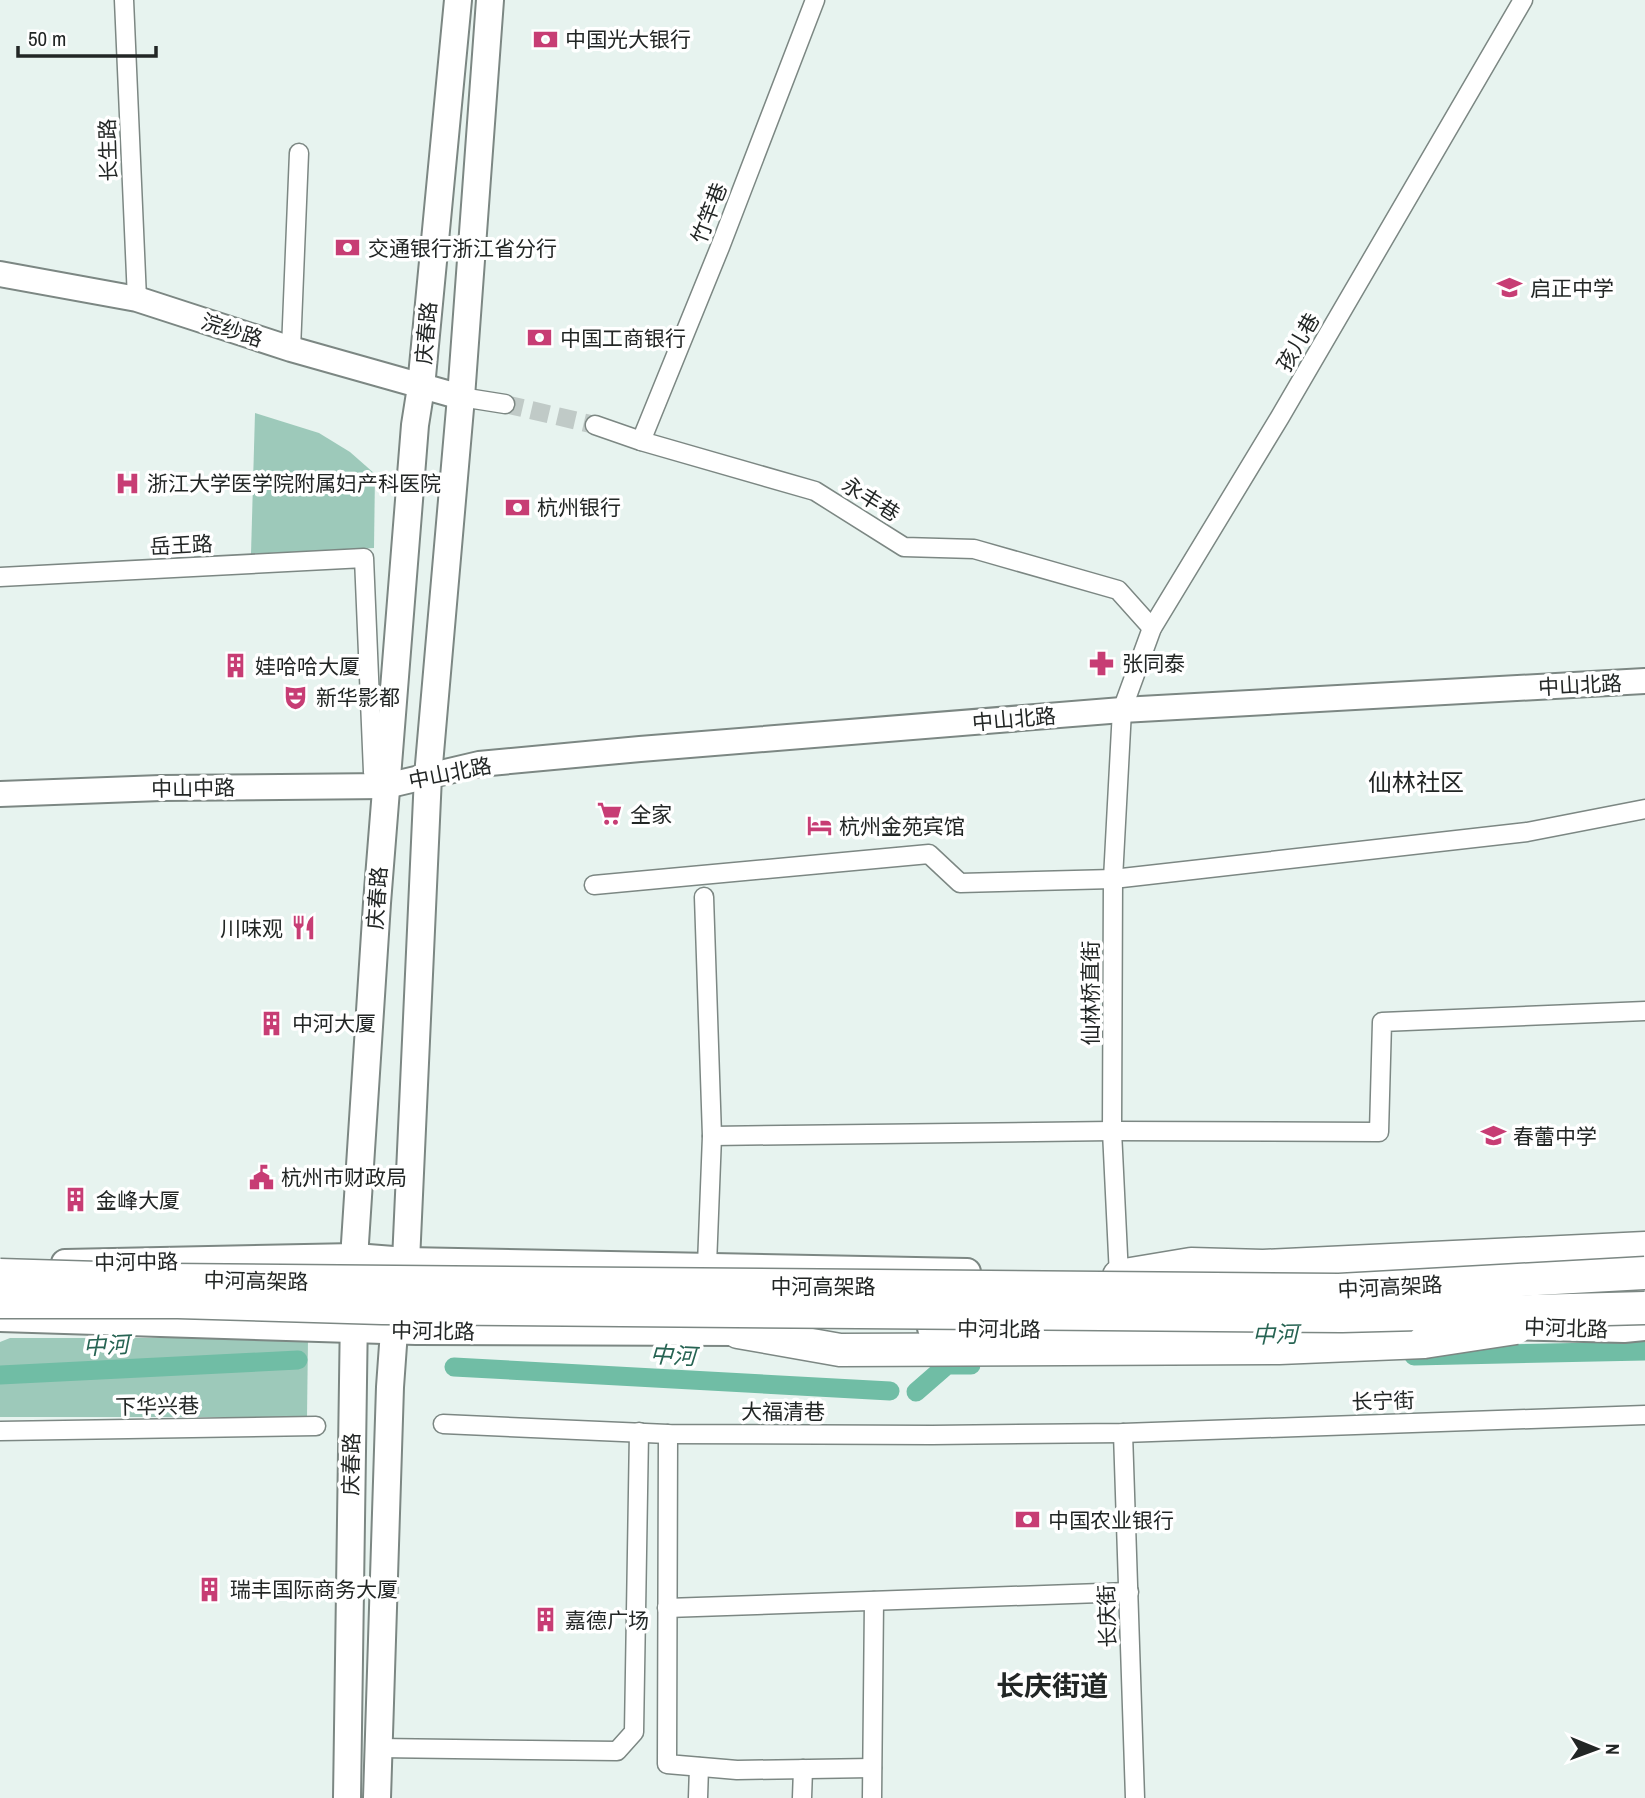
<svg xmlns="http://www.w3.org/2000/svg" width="1645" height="1798" font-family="'Archivo Narrow','Noto Sans SC',sans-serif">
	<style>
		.green { fill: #9dc9ba }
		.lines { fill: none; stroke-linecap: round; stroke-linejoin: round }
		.canal { stroke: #70bda5; stroke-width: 19 }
		.street-tunnel { stroke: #c0cac7; stroke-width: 18; stroke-dasharray: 18 9; stroke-linecap: butt }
		.street-casing { stroke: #7c8783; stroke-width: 21 }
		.secondary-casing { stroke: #7c8783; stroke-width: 28 }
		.primary-casing { stroke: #7c8783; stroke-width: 30 }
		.highway-casing { stroke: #7c8783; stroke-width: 35 }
		.street { stroke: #fff; stroke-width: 18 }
		.secondary { stroke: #fff; stroke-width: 24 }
		.primary { stroke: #fff; stroke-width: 26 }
		.highway { stroke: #fff; stroke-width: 32 }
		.highway-bridge-casing { stroke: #7c8783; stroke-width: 35; stroke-linecap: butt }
		.highway-bridge { stroke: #fff; stroke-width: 32 }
		.labels { text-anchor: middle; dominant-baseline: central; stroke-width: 7; stroke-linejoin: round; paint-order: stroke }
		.poi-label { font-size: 21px; fill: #222625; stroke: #fff; text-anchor: start }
		.street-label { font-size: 21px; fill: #222625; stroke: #fff }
		.water-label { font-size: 23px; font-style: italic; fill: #276453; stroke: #fff }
		.quarter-label { font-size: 24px; fill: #222625; stroke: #fff }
		.district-label { font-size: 28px; font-weight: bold; fill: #222625; stroke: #fff }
	</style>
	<rect width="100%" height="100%" fill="#e7f3ef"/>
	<g class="green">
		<polygon points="255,413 319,433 350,452 375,474 374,548 251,554"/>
		<polygon points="10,1338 308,1338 307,1417 0,1417 0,1342"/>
	</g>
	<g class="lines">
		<g class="canal">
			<polyline points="1414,1356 1645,1351"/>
			<polyline points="454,1367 890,1391"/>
			<polyline points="0,1375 298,1360"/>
			<polyline points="916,1392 947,1365 971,1365"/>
		</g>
		<polyline class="street-tunnel" points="505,404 595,425"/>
		<defs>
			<g id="street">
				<polyline points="124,0 137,299"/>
				<polyline points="291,349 299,153"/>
				<polyline points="461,397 505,404"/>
				<polyline points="595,425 641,441 815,491 904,547 974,549 1118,590 1152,628"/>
				<polyline points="641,441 720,247 815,0"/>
				<polyline points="0,577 364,558 373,772 386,786"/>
				<polyline points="594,885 929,854 960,883 1113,879 1527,832 1645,809"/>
				<polyline points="704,897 712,1136 707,1265"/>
				<polyline points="712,1136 1112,1131 1379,1132 1382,1022 1645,1011"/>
				<polyline points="1119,1276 1112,1131 1113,879 1122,710 1152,628 1280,417 1523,0"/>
				<polyline points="443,1424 668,1434 932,1435 1123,1433 1645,1415"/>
				<polyline points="0,1431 316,1426"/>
				<polyline points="1123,1433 1135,1798"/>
				<polyline points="668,1434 667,1764 737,1770 872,1768"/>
				<polyline points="667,1608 1129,1592"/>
				<polyline points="379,1748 617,1751 634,1732 639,1432"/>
				<polyline points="698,1798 699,1767"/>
				<polyline points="802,1798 803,1769"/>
				<polyline points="872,1798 874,1601"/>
			</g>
			<g id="secondary">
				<polyline points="0,274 137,299 291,349 461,397"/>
				<polyline points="0,794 161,788 386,786 479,764 640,749 1122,710 1645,681"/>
			</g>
			<g id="primary">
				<polyline points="65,1263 355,1257 406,1261 967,1272"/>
				<polyline points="0,1318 416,1331 738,1332 757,1328"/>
				<polyline points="1502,1326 1624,1329 1645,1327"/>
				<polyline points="931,1328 1122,1333 1260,1330"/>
				<polyline points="347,1798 355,1243 377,903 415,425 421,387 458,0"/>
				<polyline points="377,1798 390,1387 394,1331 406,1261 428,776 461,397 490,0"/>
			</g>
			<g id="highway">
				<polyline points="1119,1276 1191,1264 1263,1266 1645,1248"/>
				<polyline points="738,1332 840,1350 1279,1348 1424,1342"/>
			</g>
		</defs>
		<use href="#street" class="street-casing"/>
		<use href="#secondary" class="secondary-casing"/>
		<use href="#primary" class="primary-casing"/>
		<use href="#highway" class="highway-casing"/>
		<use href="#street" class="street"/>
		<use href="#secondary" class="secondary"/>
		<use href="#primary" class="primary"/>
		<use href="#highway" class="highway"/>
		<defs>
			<g id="highway-bridge">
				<polyline points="0,1275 165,1280 1339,1290 1645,1273"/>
				<polyline points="0,1302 178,1302 382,1308 1342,1316 1645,1308"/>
				<polyline points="1424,1342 1516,1328"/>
			</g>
		</defs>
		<use href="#highway-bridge" class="highway-bridge-casing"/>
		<use href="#highway-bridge" class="highway-bridge"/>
	</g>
	<defs>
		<symbol id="bank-bare" viewBox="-9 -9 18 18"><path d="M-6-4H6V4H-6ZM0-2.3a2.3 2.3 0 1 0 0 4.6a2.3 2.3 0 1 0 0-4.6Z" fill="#c73d74" stroke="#fff" stroke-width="2.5" paint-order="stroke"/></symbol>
		<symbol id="school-bare" viewBox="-9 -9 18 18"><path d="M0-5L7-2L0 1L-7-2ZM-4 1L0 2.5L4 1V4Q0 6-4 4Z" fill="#c73d74" stroke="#fff" stroke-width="2.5" paint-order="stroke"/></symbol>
		<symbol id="hospital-bare" viewBox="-9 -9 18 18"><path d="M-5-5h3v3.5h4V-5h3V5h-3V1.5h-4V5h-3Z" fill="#c73d74" stroke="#fff" stroke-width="2.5" paint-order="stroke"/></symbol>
		<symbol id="pharmacy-bare" viewBox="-9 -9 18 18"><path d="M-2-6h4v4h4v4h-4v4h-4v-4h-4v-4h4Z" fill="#c73d74" stroke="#fff" stroke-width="2.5" paint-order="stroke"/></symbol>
		<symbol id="building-bare" viewBox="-9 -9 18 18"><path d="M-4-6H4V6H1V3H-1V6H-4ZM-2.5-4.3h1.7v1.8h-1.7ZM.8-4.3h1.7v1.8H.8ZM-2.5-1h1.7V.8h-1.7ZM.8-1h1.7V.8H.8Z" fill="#c73d74" stroke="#fff" stroke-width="2.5" paint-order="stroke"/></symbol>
		<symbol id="theatre-bare" viewBox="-9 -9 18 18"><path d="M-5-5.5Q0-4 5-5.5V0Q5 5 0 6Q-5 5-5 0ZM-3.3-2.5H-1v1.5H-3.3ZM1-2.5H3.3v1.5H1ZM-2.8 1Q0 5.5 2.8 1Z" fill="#c73d74" stroke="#fff" stroke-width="2.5" paint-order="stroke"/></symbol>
		<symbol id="supermarket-bare" viewBox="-9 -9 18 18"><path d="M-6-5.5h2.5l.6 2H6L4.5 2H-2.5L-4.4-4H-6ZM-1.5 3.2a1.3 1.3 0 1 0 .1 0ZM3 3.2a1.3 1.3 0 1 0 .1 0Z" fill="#c73d74" stroke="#fff" stroke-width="2.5" paint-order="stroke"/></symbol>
		<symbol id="hotel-bare" viewBox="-9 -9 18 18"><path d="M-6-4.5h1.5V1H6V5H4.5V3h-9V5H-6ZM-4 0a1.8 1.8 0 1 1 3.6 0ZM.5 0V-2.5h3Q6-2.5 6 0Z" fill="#c73d74" stroke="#fff" stroke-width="2.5" paint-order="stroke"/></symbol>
		<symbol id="restaurant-bare" viewBox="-9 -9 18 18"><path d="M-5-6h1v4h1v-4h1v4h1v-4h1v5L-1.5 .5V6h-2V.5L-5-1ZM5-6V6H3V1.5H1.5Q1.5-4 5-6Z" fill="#c73d74" stroke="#fff" stroke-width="2.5" paint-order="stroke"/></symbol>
		<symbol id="civic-bare" viewBox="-9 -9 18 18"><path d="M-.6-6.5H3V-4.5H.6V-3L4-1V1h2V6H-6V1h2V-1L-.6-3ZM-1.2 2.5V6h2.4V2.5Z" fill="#c73d74" stroke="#fff" stroke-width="2.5" paint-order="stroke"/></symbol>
	</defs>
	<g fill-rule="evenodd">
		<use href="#bank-bare" x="528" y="22" width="35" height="35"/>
		<use href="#bank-bare" x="330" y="230" width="35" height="35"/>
		<use href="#school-bare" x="1492" y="270" width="35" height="35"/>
		<use href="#bank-bare" x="522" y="320" width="35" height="35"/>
		<use href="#hospital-bare" x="110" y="466" width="35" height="35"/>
		<use href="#bank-bare" x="500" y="490" width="35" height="35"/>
		<use href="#pharmacy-bare" x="1084" y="646" width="35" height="35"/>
		<use href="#building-bare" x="218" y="648" width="35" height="35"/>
		<use href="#theatre-bare" x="278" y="680" width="35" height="35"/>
		<use href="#supermarket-bare" x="592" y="796" width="35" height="35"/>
		<use href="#hotel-bare" x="802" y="808" width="35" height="35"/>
		<use href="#restaurant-bare" x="286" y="910" width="35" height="35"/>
		<use href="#building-bare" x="254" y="1006" width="35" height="35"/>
		<use href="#school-bare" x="1476" y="1118" width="35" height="35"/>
		<use href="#civic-bare" x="244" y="1160" width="35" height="35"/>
		<use href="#building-bare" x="58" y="1182" width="35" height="35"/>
		<use href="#bank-bare" x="1010" y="1502" width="35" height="35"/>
		<use href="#building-bare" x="192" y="1572" width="35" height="35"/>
		<use href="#building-bare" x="528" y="1602" width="35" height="35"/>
	</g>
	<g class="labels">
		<g class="poi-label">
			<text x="565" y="39">中国光大银行</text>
			<text x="368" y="248">交通银行浙江省分行</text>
			<text x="1530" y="288">启正中学</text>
			<text x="560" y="338">中国工商银行</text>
			<text x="147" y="483">浙江大学医学院附属妇产科医院</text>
			<text x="537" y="507">杭州银行</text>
			<text x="1122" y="663">张同泰</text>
			<text x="255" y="666">娃哈哈大厦</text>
			<text x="316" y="697">新华影都</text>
			<text x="630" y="814">全家</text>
			<text x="839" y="826">杭州金苑宾馆</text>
			<text x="283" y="928" text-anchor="end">川味观</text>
			<text x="292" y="1023">中河大厦</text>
			<text x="1513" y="1136">春蕾中学</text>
			<text x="281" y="1177">杭州市财政局</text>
			<text x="96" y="1200">金峰大厦</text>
			<text x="1048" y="1520">中国农业银行</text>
			<text x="230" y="1589">瑞丰国际商务大厦</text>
			<text x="565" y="1620">嘉德广场</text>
		</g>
		<g class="street-label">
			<text transform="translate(108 150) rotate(-92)">长生路</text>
			<text transform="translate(709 213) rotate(-69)">竹竿巷</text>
			<text transform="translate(232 330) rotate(18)">浣纱路</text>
			<text transform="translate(426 333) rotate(-85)">庆春路</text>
			<text transform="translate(1298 342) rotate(-60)">孩儿巷</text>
			<text transform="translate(871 499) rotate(32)">永丰巷</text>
			<text transform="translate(181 545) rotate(-3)">岳王路</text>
			<text transform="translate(1580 685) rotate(-3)">中山北路</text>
			<text transform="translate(1014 719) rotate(-5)">中山北路</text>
			<text transform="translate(450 773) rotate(-11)">中山北路</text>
			<text transform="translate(193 788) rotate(-1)">中山中路</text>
			<text transform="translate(377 898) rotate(-86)">庆春路</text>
			<text transform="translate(1090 993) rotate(-90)">仙林桥直街</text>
			<text transform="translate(136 1262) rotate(-1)">中河中路</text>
			<text transform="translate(256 1281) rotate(1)">中河高架路</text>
			<text x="823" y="1286">中河高架路</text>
			<text transform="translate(1390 1287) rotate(-3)">中河高架路</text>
			<text transform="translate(1566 1328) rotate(2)">中河北路</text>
			<text transform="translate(999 1329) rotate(1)">中河北路</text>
			<text transform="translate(433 1331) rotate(1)">中河北路</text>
			<text transform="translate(1383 1401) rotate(-2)">长宁街</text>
			<text transform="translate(157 1406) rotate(-1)">下华兴巷</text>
			<text x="783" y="1411">大福清巷</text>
			<text transform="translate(351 1464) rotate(-89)">庆春路</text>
			<text transform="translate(1107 1616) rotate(-92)">长庆街</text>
		</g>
		<g class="water-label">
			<text transform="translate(1275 1334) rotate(-1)">中河</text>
			<text transform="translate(106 1345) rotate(-3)">中河</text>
			<text transform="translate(673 1355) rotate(3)">中河</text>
		</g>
		<g class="quarter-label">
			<text x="1416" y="782">仙林社区</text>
		</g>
		<g class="district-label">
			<text x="1052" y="1686">长庆街道</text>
		</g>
	</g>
	<g transform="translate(1596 1749) rotate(91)" stroke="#ffffff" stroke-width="5" paint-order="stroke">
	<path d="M0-5L12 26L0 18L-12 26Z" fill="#222625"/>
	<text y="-10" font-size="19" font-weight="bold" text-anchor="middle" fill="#222625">N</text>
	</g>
	<path d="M18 46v10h138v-10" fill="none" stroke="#222625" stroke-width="3.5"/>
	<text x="28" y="46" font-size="21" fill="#222625" stroke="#ffffff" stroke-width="5" paint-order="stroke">50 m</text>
</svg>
